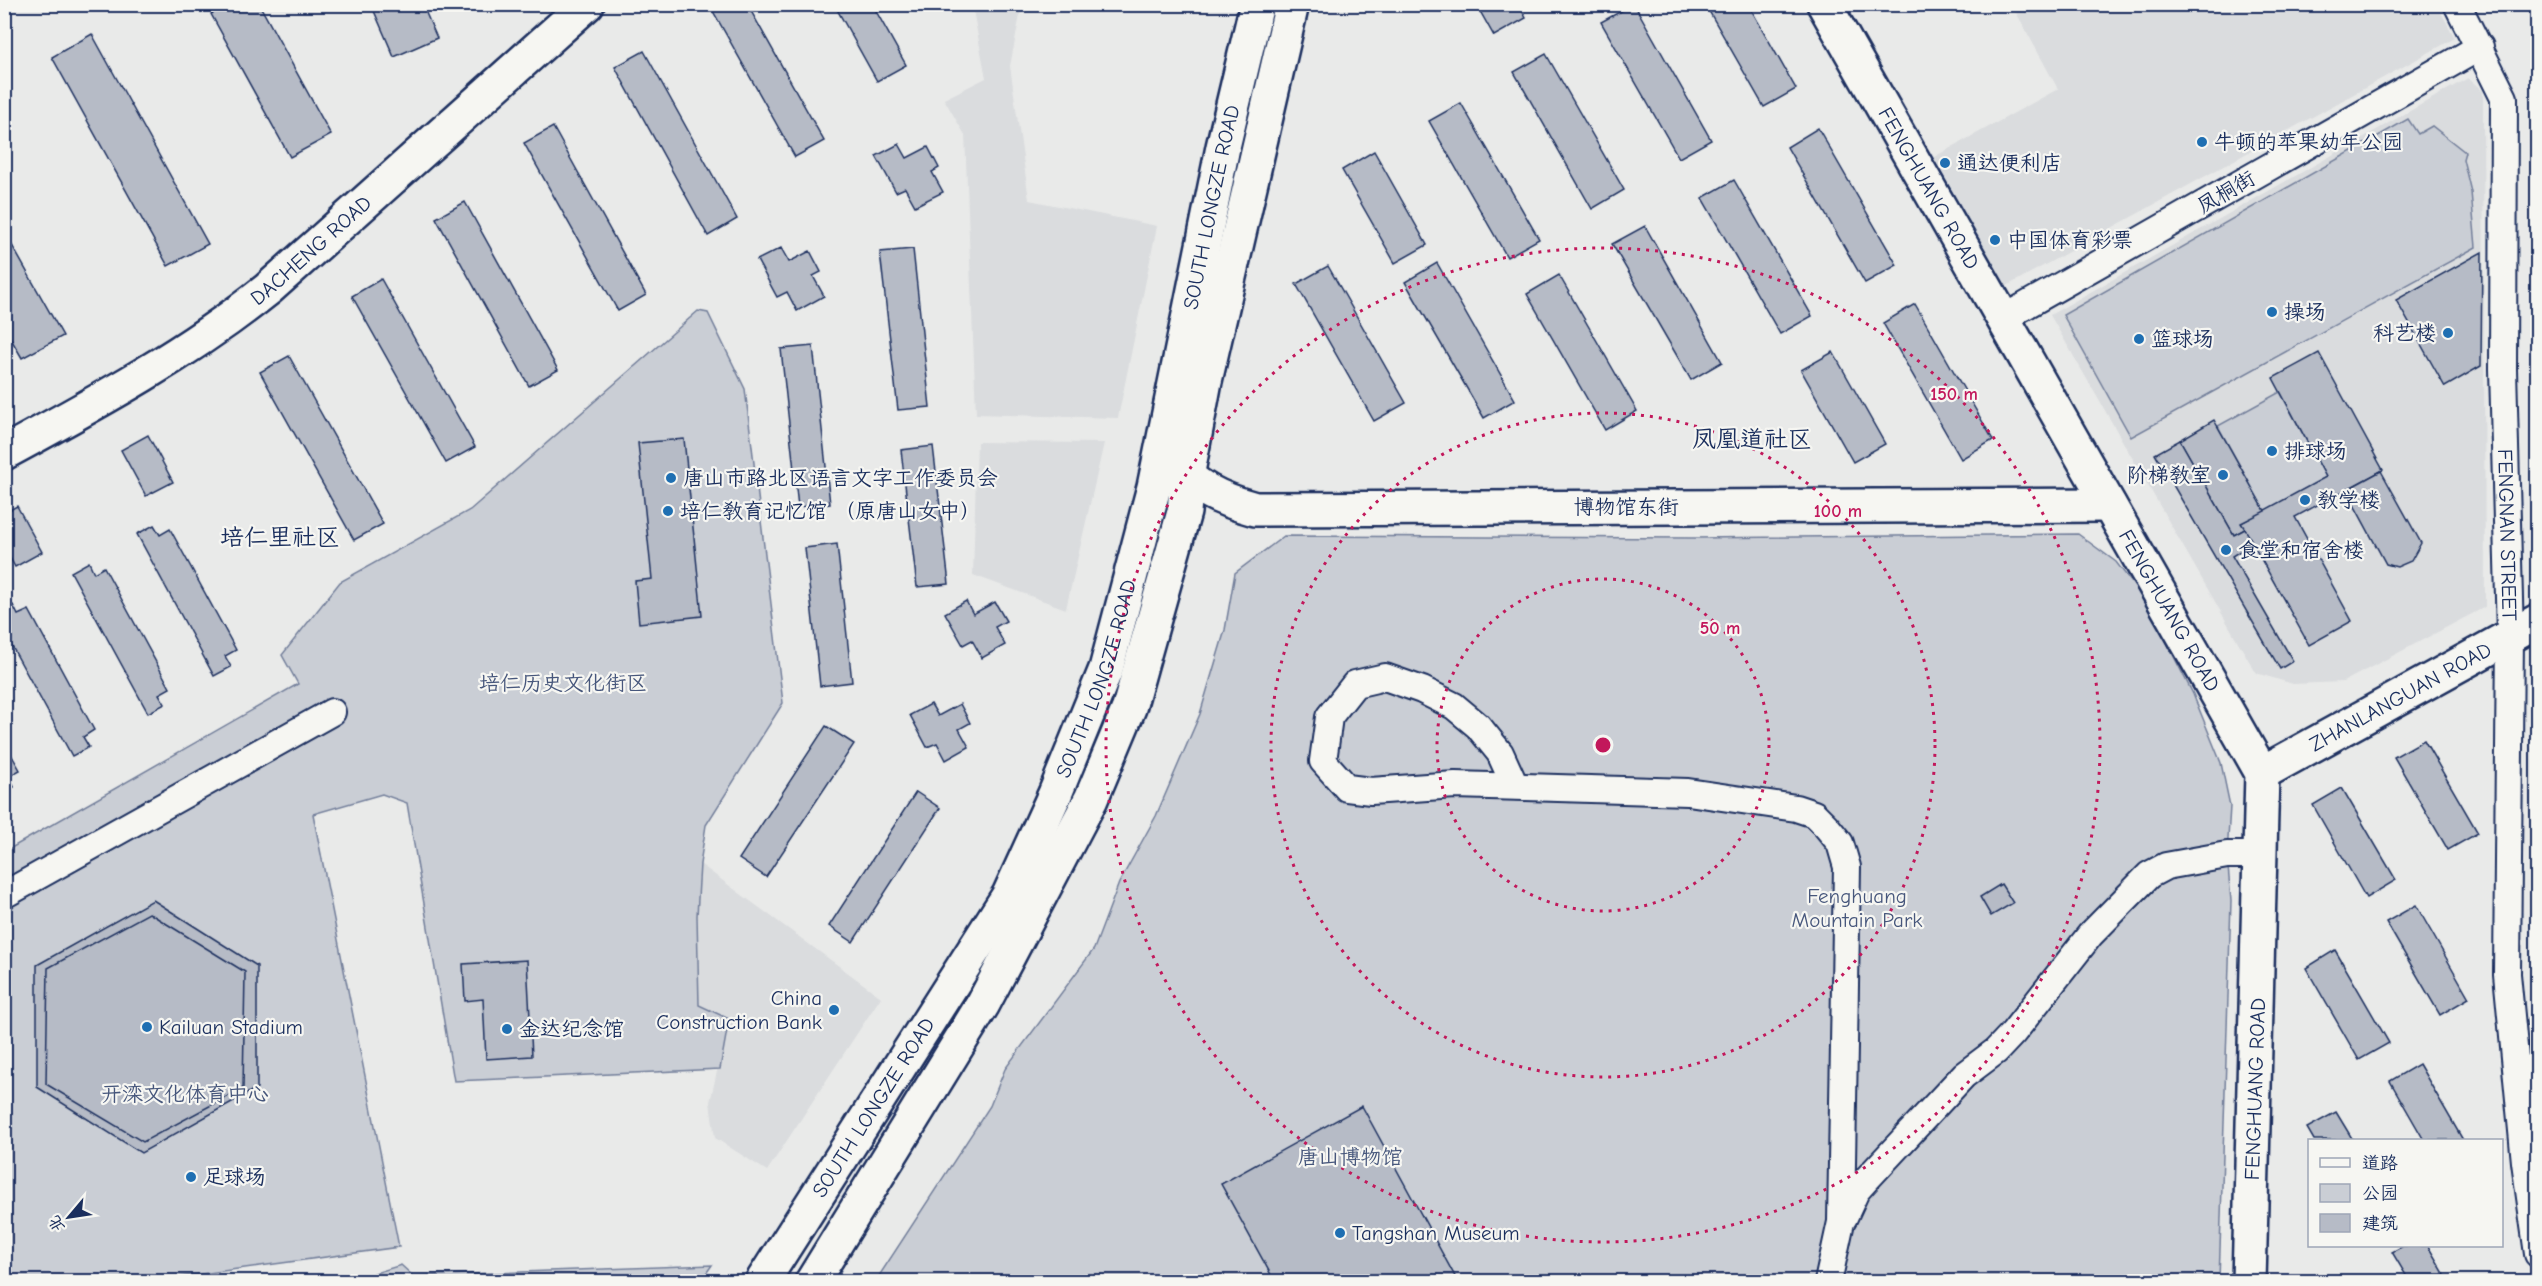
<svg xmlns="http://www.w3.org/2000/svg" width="2542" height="1286" font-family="'Comic Neue','LXGW WenKai TC',sans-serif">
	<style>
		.built { fill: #dadcde }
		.green { fill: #caced5; stroke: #727e9a; stroke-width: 1.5 }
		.building { fill: #b6bbc6; stroke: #1b2f5e; stroke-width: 1.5 }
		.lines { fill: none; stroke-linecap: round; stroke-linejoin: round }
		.street-casing { stroke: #1b2f5e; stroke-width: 30 }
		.secondary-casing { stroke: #1b2f5e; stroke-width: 38 }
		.primary-casing { stroke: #1b2f5e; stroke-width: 38 }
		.street { stroke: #f6f6f2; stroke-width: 26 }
		.secondary { stroke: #f6f6f2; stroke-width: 33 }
		.primary { stroke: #f6f6f2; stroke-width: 33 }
		.ring { fill: none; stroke: #c2185b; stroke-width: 3; stroke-dasharray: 3 6 }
		.poi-dot { fill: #1f6fb2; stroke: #f6f6f2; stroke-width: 2 }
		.labels { text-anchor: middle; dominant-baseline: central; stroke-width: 4.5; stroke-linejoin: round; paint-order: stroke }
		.poi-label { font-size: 21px; fill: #1b2f5e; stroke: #f6f6f2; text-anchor: start }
		.street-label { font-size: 21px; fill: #1b2f5e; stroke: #f6f6f2 }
		.park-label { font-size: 21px; fill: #47577c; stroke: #f6f6f2 }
		.quarter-label { font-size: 24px; fill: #1b2f5e; stroke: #f6f6f2 }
		.centre { fill: #c2185b; stroke: #f6f6f2; stroke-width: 3 }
		.ring-label { font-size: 18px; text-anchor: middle; font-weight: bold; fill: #c2185b; stroke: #f6f6f2; stroke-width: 4.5; stroke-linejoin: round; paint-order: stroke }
	</style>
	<rect width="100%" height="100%" fill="#e9eae9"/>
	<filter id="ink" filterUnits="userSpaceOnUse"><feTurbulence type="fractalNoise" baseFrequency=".0167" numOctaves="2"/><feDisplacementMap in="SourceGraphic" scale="12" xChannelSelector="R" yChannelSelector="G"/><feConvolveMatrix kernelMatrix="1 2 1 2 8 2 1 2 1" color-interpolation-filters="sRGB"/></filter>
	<g filter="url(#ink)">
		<g class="built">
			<polygon points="972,5 1022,5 1010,66 1029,200 1157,226 1118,418 976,414 965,135 944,99 986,78"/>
			<polygon points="2012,5 2437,5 2455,38 2005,287 1934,157 2058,89"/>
			<polygon points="2468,78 2483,91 2485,607 2343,682 2293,684 2256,673 2050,315"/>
			<polygon points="977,442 1104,443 1066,609 973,575"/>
			<polygon points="700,864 881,997 767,1171 715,1138 710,1102 729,1019 699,1005 697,916"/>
		</g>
		<g class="green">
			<polygon points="2408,119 2418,134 2432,126 2465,152 2463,159 2471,192 2476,247 2131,437 2063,315"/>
			<polygon points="698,311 708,313 745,389 783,703 706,825 700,864 697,916 699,1005 729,1019 720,1069 454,1081 407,803 382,794 313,814 399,1247 150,1281 6,1281 4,852 298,684 282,655 340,582 470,510"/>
			<polygon points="2280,392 2326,477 2265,511 2218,426"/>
			<polygon points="2078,534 2116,562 2145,600 2193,694 2221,763 2230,806 2227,855 2231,901 2219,1281 875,1282 990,1106 1005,1069 1094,949 1119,883 1156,816 1200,714 1225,630 1235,573 1284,536 1696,538"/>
			<polygon points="401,1265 413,1276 712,1265 700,1282 349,1281"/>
		</g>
		<g class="building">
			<polygon points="228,4 259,4 331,135 290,157 211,14"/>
			<polygon points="371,4 422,4 437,38 394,57"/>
			<polygon points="709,4 747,4 824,141 795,157"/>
			<polygon points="834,4 872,4 906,65 877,81"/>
			<polygon points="1476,4 1518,4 1526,18 1494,36"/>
			<polygon points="1634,4 1711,140 1679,158 1601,22"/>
			<polygon points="1705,4 1748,4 1796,89 1764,107"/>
			<polygon points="92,34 208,244 168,266 52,57"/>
			<polygon points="644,51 737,219 708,236 615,67"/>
			<polygon points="1546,54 1624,190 1592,209 1514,72"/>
			<polygon points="1461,103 1539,239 1507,257 1429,121"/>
			<polygon points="553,127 646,295 618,311 524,143"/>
			<polygon points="1818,128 1897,265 1865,283 1787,147"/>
			<polygon points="899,144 907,158 928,147 939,168 932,172 943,192 915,206 905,188 896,192 876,156"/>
			<polygon points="1374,151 1427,245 1395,263 1342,170"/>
			<polygon points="1734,180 1812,316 1780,334 1702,198"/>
			<polygon points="465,202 558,370 529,386 436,218"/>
			<polygon points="1645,226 1722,362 1691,380 1612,244"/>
			<polygon points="4,231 63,336 22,358 4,327"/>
			<polygon points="781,248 789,262 810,251 821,272 813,276 824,296 797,311 787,292 777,297 757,260"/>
			<polygon points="913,249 930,407 898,410 880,252"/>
			<polygon points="2482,252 2481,366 2445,387 2396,300"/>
			<polygon points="1437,263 1515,400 1484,418 1405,282"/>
			<polygon points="1328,266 1406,403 1374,421 1296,284"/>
			<polygon points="1559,275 1637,411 1605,430 1527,294"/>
			<polygon points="381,279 475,447 446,463 352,296"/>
			<polygon points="1915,304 1993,440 1961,459 1883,323"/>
			<polygon points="813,346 830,504 798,507 781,349"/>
			<polygon points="1833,352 1885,444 1853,462 1801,370"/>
			<polygon points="2319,353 2383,470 2295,517 2352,621 2309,645 2241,523 2326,477 2273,378"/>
			<polygon points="289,356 383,524 354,540 260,372"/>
			<polygon points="2214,420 2265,511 2241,523 2245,529 2234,535 2180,440"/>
			<polygon points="148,435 173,482 146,496 121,450"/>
			<polygon points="684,439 702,616 639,623 635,581 652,579 638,443"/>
			<polygon points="2180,440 2234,535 2245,529 2253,543 2232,556 2293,661 2280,669 2155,454"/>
			<polygon points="933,446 949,584 917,587 901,450"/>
			<polygon points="2381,471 2421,543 2411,561 2397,567 2386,564 2346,490"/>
			<polygon points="17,506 42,552 15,567 4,547 4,513"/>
			<polygon points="154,525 160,535 170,529 236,650 225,656 231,667 214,676 137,534"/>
			<polygon points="837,544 852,682 820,686 805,548"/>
			<polygon points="89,562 94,573 104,567 170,688 159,694 165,704 148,713 71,572"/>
			<polygon points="966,601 973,614 995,602 1006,621 995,627 1005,645 982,658 972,640 963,645 945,613"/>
			<polygon points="13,605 18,615 29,610 94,730 83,737 89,747 72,756 4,632 4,609"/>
			<polygon points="931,704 938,716 960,704 970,723 959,729 969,747 946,760 937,743 927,747 910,715"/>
			<polygon points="826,726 854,744 766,877 739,859"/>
			<polygon points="2424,740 2478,833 2448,850 2394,757"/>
			<polygon points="4,742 20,770 9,776 14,787 4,792"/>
			<polygon points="2342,788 2396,880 2366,898 2313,805"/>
			<polygon points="916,792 940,808 853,942 829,926"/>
			<polygon points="2001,884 2013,903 1991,916 1980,897"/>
			<polygon points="153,900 257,966 257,1088 141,1153 37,1087 37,965"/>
			<polygon points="2416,905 2469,998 2440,1015 2386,922"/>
			<polygon points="149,913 245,972 243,1088 143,1142 46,1084 48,968"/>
			<polygon points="2335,950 2389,1043 2359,1060 2306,968"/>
			<polygon points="527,960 532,1056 486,1059 483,999 465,1001 463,964"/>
			<polygon points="2419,1064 2463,1140 2424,1140 2390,1081"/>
			<polygon points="1362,1106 1458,1282 1275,1282 1221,1184"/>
			<polygon points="2336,1112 2353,1140 2314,1140 2307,1128"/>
			<polygon points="2403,1246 2428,1246 2449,1282 2410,1282 2392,1252"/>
		</g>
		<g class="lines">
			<defs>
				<g id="street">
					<path id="s1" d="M 2457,4 L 2504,98 L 2503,369 L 2510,636 L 2507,974 L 2525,1162 L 2538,1254"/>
					<polyline points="2002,319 2480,47"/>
					<polyline points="1515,786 1500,753 1478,726 1454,706 1422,690 1385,677 1355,684 1329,717 1323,761 1347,788 1371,791 1455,785 1688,792 1796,808 1814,814 1826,826 1840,843 1847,867 1841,1222 1828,1282"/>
					<polyline points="4,895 332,712"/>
					<polyline points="1844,1217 1856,1191 1865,1181 1964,1075 1996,1051 2013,1033 2090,935 2149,875 2166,866 2227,855 2249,855"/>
				</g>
				<g id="secondary">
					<path id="s2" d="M 1824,4 L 2262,773 L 2249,1282"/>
					<path id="s3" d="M 4,453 C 96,403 187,354 268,289 L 587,4"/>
					<path d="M 1168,460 C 1199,488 1215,498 1255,509 L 2109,505"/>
					<path id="s4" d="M 2262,773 L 2538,621"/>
				</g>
				<g id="primary">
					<path id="s5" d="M 762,1282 L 1009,895 L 1055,794 L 1106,669 L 1154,487 L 1223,147 L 1257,4"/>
					<polyline points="812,1282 983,1004 1091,799 1129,708 1184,512 1187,477 1205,381 1292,4"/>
				</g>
			</defs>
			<use href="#street" class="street-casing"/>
			<use href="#secondary" class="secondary-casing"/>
			<use href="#primary" class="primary-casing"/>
			<use href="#street" class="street"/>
			<use href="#secondary" class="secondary"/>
			<use href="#primary" class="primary"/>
		</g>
	</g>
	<g class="ring">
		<circle cx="1603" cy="745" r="166"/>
		<circle cx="1603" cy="745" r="332"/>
		<circle cx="1603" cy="745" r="497"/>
	</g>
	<g class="poi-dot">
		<circle cx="2202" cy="142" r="6"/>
		<circle cx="1945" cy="163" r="6"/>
		<circle cx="1995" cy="240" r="6"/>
		<circle cx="2272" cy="312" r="6"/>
		<circle cx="2448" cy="333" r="6"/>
		<circle cx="2139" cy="339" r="6"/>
		<circle cx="2272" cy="451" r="6"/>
		<circle cx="2223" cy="475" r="6"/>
		<circle cx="671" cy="478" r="6"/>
		<circle cx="2305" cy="500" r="6"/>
		<circle cx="668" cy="511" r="6"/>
		<circle cx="2226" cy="550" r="6"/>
		<circle cx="834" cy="1010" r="6"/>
		<circle cx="147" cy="1027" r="6"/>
		<circle cx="507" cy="1029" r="6"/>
		<circle cx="191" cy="1177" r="6"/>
		<circle cx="1340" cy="1233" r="6"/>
	</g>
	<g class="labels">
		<g class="poi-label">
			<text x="2214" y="142">牛顿的苹果幼年公园</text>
			<text x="1957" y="163">通达便利店</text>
			<text x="2007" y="240">中国体育彩票</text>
			<text x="2284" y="312">操场</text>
			<text x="2436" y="333" text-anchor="end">科艺楼</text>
			<text x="2151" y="339">篮球场</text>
			<text x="2284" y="451">排球场</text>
			<text x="2211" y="475" text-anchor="end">阶梯教室</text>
			<text x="683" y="478">唐山市路北区语言文字工作委员会</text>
			<text x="2317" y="500">教学楼</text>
			<text x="680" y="511">培仁教育记忆馆 （原唐山女中）</text>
			<text x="2238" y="550">食堂和宿舍楼</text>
			<text x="822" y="998" text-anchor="end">China<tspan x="822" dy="24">Construction Bank</tspan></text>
			<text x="159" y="1027">Kailuan Stadium</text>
			<text x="519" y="1029">金达纪念馆</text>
			<text x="203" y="1177">足球场</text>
			<text x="1352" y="1233">Tangshan Museum</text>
		</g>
		<g class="street-label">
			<text stroke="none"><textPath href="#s2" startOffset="212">FENGHUANG ROAD</textPath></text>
			<text transform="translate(2226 192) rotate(-30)">凤桐街</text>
			<text stroke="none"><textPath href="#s5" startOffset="1179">SOUTH LONGZE ROAD</textPath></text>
			<text stroke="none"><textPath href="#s3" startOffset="369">DACHENG ROAD</textPath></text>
			<text x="1626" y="507">博物馆东街</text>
			<text stroke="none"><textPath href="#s1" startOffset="542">FENGNAN STREET</textPath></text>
			<text stroke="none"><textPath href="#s2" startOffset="698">FENGHUANG ROAD</textPath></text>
			<text stroke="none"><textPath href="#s5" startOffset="693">SOUTH LONGZE ROAD</textPath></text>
			<text stroke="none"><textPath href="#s4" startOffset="158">ZHANLANGUAN ROAD</textPath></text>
			<text transform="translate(2255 1089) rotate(-88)">FENGHUANG ROAD</text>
			<text stroke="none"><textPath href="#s5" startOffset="207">SOUTH LONGZE ROAD</textPath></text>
		</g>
		<g class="park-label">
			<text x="563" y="683">培仁历史文化街区</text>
			<text x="1857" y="896">Fenghuang<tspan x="1857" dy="24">Mountain Park</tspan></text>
			<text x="185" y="1094">开滦文化体育中心</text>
			<text x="1350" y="1157">唐山博物馆</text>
		</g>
		<g class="quarter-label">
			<text x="1752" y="439">凤凰道社区</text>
			<text x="280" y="537">培仁里社区</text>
		</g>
	</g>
	<circle cx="1603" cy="745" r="9" class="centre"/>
	<g class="ring-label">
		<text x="1954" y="400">150 m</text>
		<text x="1838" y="517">100 m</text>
		<text x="1720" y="634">50 m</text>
	</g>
	<rect width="2542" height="1286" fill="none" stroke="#f6f6f2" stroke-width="24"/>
	<rect x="12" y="12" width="2518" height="1262" fill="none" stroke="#1b2f5e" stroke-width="2" filter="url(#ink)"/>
	<rect x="2308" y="1139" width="195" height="108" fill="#f6f6f2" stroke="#9ea6b7" stroke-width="1.5"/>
	<rect x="2320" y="1158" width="30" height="9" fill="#f6f6f2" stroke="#9ea6b7" stroke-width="1.5"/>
	<text x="2362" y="1169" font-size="18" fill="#1b2f5e">道路</text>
	<rect x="2320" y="1184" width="30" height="18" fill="#caced5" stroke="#9ea6b7" stroke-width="1.5"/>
	<text x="2362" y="1199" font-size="18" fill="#1b2f5e">公园</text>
	<rect x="2320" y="1214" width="30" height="18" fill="#b6bbc6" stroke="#9ea6b7" stroke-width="1.5"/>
	<text x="2362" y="1229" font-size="18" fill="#1b2f5e">建筑</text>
	<g transform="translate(69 1217) rotate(241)" stroke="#f6f6f2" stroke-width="4.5" paint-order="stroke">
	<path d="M0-4.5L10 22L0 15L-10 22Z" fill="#1b2f5e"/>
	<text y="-9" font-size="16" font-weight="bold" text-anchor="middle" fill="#1b2f5e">北</text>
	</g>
</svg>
